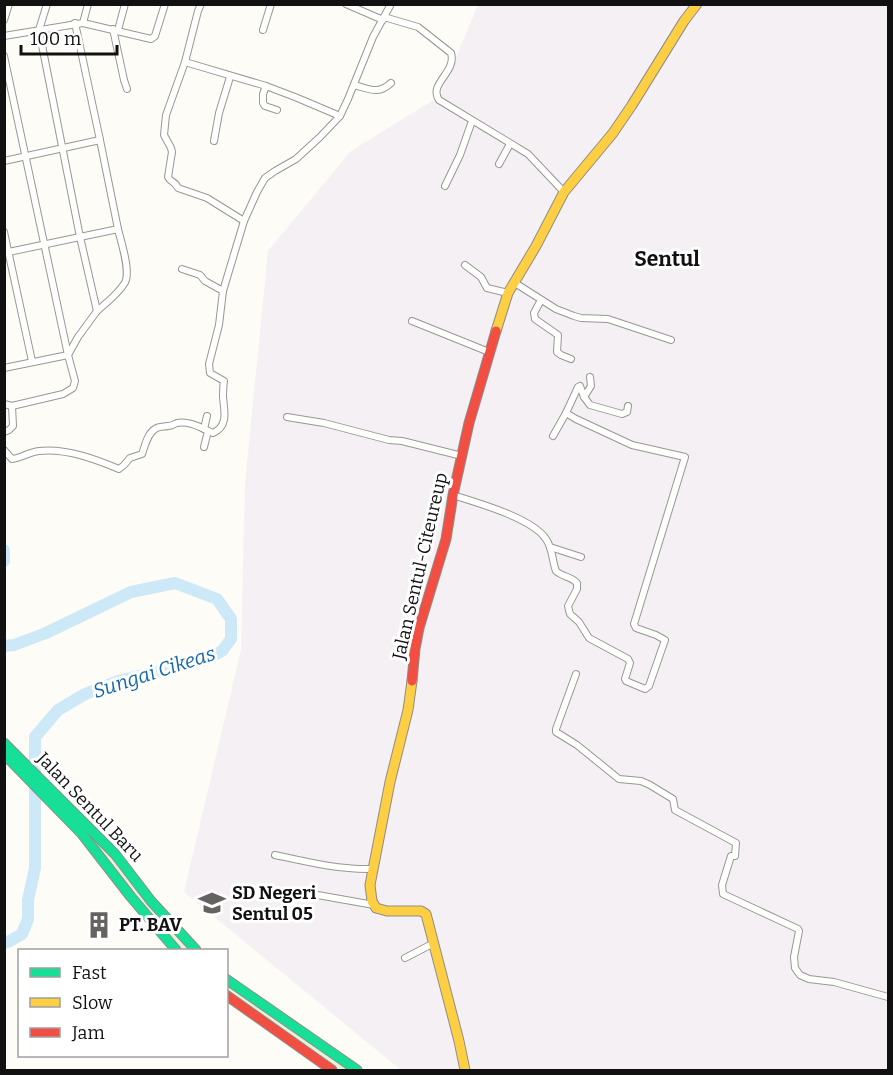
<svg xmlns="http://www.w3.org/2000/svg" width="893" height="1075" font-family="Bitter,serif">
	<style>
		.industrial { fill: #f5f0f3 }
		.green { fill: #e7f3d7 }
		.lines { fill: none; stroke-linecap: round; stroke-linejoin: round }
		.river { stroke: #cde8f7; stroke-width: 12 }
		.street-casing { stroke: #979795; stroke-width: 8 }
		.fast-casing { stroke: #8e8d8b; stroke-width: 11 }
		.slow-casing { stroke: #8e8d8b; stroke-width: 11 }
		.jam-casing { stroke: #8e8d8b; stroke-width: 11 }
		.street { stroke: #fffffe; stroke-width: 6 }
		.fast { stroke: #16e098; stroke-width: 9 }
		.slow { stroke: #ffcf43; stroke-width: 9 }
		.jam { stroke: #f24e42; stroke-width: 9 }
		.labels { text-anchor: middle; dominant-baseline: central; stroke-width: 6; stroke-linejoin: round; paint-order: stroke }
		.street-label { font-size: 18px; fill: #111; stroke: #fff }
		.poi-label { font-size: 18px; font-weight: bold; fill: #111; stroke: #fff; text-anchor: start }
		.water-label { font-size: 20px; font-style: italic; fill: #1768a6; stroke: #fff }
		.quarter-label { font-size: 21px; font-weight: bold; fill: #111; stroke: #fff }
	</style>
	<rect width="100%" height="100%" fill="#fdfcf7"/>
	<polygon class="industrial" points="478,5 888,5 888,1070 401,1070 184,892 241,650 245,484 268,251 351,151 440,96"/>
	<g class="green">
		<polygon points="83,822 196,950 176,950 106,866"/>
		<polygon points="226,979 357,1070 331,1070 227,995"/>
	</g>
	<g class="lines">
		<g class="river">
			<polyline points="4,550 4,561"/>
			<polyline points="4,646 14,645 46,633 131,592 175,583 217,599 231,619 231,639 222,651 205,660 118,681 85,694 58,710 35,737 35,868 28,900 28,919 22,934 8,942 4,943"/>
		</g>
		<defs>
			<g id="street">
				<path d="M 201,4 L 198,11 L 185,62 L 166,115 L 164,135 L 171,148 L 172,152 L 168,177 C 170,182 175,181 178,188 L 207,198 L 244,221"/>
				<polyline points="346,4 383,20"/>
				<path d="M 384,17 L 418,27 L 451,53 C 457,72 428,84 439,100 L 528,154 L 564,192"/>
				<polyline points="4,20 9,4"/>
				<polyline points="83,23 151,39 155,36 165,4"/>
				<polyline points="113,29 124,80 127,89"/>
				<polyline points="118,30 125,4"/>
				<polyline points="263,30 271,4"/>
				<polyline points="4,36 83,23 88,4"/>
				<polyline points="4,56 68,355 75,381 73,388 63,394 12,406 4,404"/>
				<polyline points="185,62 266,86 295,97 340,116"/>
				<path d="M 354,85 C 370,89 378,95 391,83"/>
				<polyline points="266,86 263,94 263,103 265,106 277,110"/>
				<polyline points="100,140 118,229"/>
				<polyline points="214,141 219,113 230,77"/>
				<polyline points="4,161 100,140 75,23"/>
				<polyline points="499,164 510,144"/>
				<polyline points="445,186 460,155 472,121"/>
				<polyline points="4,232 32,361"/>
				<path d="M 4,253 L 118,229 C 121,242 132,274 124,284 C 118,294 106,303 97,311"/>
				<polyline points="465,265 481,277 487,288 508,293"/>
				<polyline points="182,269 200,275 205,281 223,291"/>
				<polyline points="515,283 556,309 574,316 581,318 608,319 671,340"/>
				<polyline points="541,300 534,313 535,319 558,335 557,352 561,355 571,359"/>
				<polyline points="412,321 489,352"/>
				<polyline points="4,368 68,355 78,337 97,311 80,237 39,30 47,4"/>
				<polyline points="584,397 591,386 590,377"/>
				<polyline points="566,413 578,387 580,386 584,397 590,405 622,414 627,412 628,406"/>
				<polyline points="287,417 324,423 389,440 402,441 462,456"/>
				<polyline points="204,429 207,416"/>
				<polyline points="4,432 9,430 13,426 12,406"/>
				<polyline points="204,447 208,431"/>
				<path d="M 4,450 L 12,459 C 21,458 29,452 39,451 C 66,448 95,459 119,469 L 124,465 L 130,458 L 142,454 C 145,446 147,434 155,429 C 159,426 164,427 168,426 C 172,426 174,424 177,423 C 189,420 203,429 213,433 C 229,426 224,410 223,397 C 223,392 223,387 224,381 L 210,373 L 209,364 L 219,325 L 223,291 L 244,221 L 257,192 L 265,178 L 275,171 L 296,159 L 320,137 L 340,116 L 348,99 L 373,37 L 391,4"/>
				<path d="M 453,495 C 478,503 532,518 546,539 C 553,549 552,561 556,571 C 562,577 571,576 577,583 L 577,589 L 568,606 L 570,614 L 579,622 L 589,638 L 628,659 L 630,663 L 625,679 L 626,681 L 645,689 L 649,686 L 665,640 L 656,635 L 636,628 L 634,624 L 685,457 L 632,445 L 576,419 L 566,413 L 553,436"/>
				<polyline points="550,547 581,557"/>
				<polyline points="576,674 556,729 556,732 577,745 619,779 641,781 650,785 673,799 675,810 736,843 735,856 731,856 722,885 723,894 798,929 799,931 794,957 795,968 800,975 809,979 834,982 888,997"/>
				<path d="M 275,855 C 307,862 340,870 373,869"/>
				<polyline points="295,891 374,905"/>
				<polyline points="405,958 434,943"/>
			</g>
			<g id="fast">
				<polyline points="4,743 115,854 151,901 196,950"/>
				<polyline points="4,754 82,834 131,897 176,950"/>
				<polyline points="226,979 357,1070"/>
			</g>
			<g id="slow">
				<polyline points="496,331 508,293 536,246 564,192 613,133 632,105 684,21 697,4"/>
				<polyline points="412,681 408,710 390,782 370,885 372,901 376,908 387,911 421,911 426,914 459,1041 465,1070"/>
			</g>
			<g id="jam">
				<polyline points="412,681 415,649 419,628 446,539 453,495 469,423 496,331"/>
				<polyline points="226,995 332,1070"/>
			</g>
		</defs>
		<use href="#street" class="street-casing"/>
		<use href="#fast" class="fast-casing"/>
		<use href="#slow" class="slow-casing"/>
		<use href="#jam" class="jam-casing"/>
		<use href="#street" class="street"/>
		<use href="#fast" class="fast"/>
		<use href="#slow" class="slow"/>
		<use href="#jam" class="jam"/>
	</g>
	<defs>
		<symbol id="school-bare" viewBox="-9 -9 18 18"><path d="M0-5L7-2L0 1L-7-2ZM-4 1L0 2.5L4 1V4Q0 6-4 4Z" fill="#646362" stroke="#fff" stroke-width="2.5" paint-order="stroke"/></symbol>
		<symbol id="building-bare" viewBox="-9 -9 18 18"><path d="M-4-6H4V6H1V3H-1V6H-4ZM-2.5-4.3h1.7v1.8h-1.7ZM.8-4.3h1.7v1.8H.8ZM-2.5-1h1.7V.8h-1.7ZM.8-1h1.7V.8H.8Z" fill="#646362" stroke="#fff" stroke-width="2.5" paint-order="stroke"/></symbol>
	</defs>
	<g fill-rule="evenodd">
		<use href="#school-bare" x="193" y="884" width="38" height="38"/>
		<use href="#building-bare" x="80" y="906" width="38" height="38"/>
	</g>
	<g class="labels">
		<g class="street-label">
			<text transform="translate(420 566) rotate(-77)">Jalan Sentul-Citeureup</text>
			<text transform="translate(90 807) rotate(46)">Jalan Sentul Baru</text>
		</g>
		<g class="poi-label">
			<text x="232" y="893">SD Negeri<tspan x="232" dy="21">Sentul 05</tspan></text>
			<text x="119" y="925">PT. BAV</text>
		</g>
		<g class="water-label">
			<text transform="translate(154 672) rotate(-18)">Sungai Cikeas</text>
		</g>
		<g class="quarter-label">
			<text x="667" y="259">Sentul</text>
		</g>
	</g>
	<rect width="893" height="1075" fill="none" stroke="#111111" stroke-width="12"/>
	<rect x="18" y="949" width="210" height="108" fill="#ffffff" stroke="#a0a0a0" stroke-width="1.5"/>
	<rect x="30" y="968" width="30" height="9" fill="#16e098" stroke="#a0a0a0" stroke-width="1.5"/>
	<text x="72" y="979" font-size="18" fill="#111111">Fast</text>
	<rect x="30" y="998" width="30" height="9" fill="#ffcf43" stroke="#a0a0a0" stroke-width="1.5"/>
	<text x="72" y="1009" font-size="18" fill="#111111">Slow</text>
	<rect x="30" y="1028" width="30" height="9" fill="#f24e42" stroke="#a0a0a0" stroke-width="1.5"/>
	<text x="72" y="1039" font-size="18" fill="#111111">Jam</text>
	<path d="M21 45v9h96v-9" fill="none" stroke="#111111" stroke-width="3"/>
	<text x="30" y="45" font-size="18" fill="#111111" stroke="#ffffff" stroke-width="4.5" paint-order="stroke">100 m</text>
</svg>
